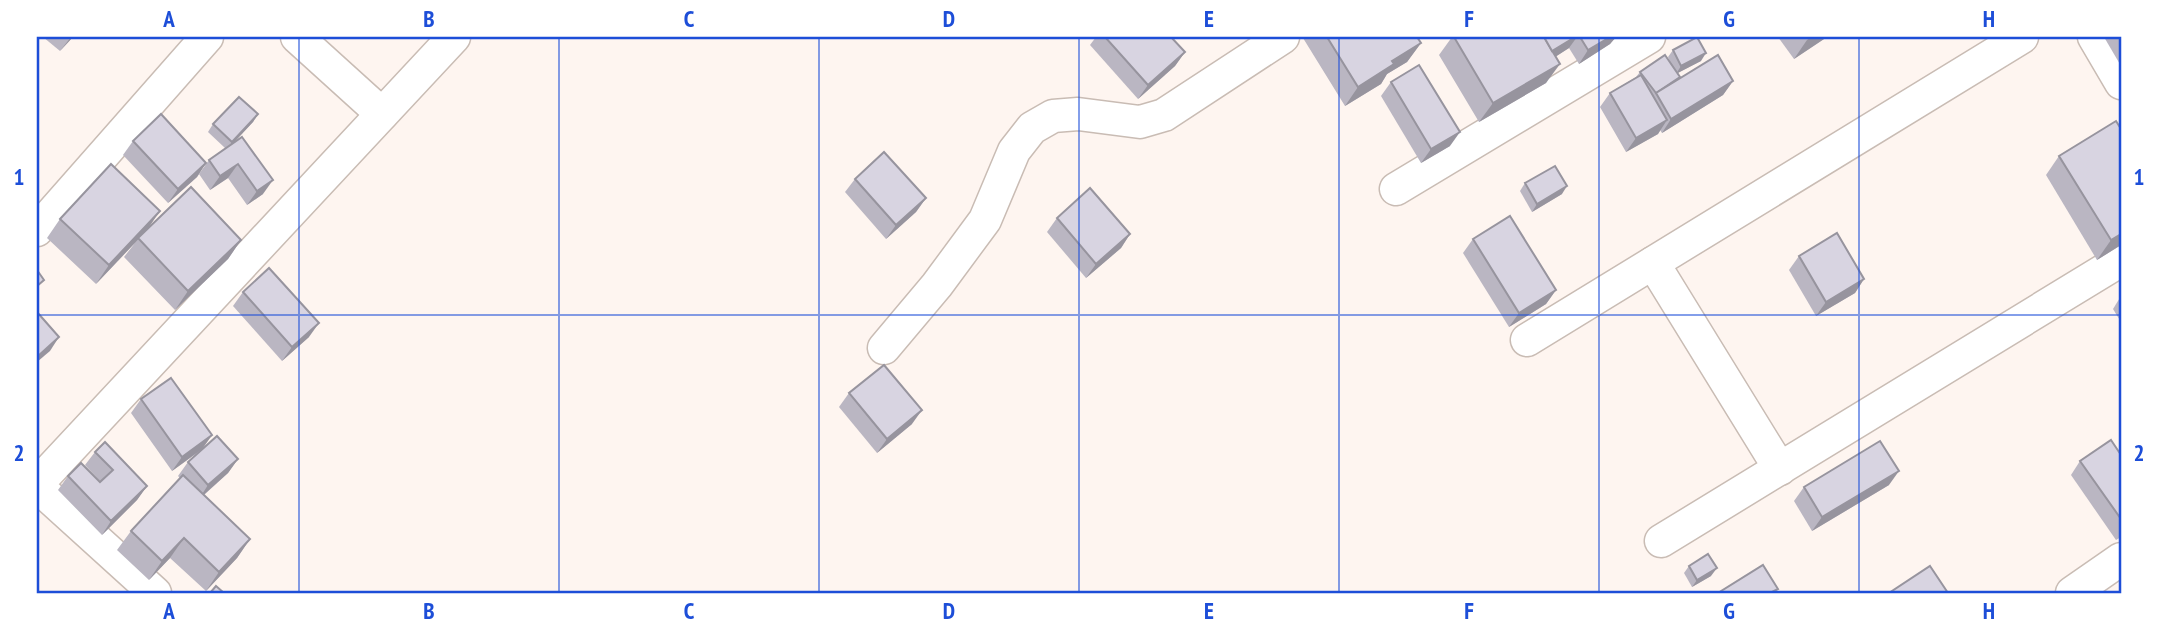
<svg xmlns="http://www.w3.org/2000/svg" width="2158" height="630" font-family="'PT Sans Narrow',sans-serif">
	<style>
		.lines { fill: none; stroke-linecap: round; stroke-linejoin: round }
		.minor-casing { stroke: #c9bcb4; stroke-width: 35 }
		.minor { stroke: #fff; stroke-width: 32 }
		.wall { fill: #bab6c2 }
		.shaded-wall { fill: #97949e }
		.building { fill: #d8d4e1; stroke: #97949e; stroke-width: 2 }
		.grid { fill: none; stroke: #1d4ed8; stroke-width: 2; stroke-opacity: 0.55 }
		.neatline { fill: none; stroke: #1d4ed8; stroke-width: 2.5 }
		.grid-label { font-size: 23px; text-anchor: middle; font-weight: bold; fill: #1d4ed8 }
	</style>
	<rect width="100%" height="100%" fill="#fef5f0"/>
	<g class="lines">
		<defs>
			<g id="minor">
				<polyline points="297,37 382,114"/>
				<polyline points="2094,37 2121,83"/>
				<polyline points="1396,189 1649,37"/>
				<polyline points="37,230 207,37"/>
				<polyline points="1653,263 1780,469"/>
				<polyline points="1527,340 2022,37"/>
				<polyline points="884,348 937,285 985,220 1014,151 1032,128 1053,116 1078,114 1140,122 1164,115 1283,37"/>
				<polyline points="37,484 454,37"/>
				<polyline points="37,486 155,593"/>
				<polyline points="1661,541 2121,260"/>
				<polyline points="2072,593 2121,559"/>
			</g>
		</defs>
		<use href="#minor" class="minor-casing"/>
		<use href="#minor" class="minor"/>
	</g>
	<g class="wall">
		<polygon points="43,37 73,37 60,51"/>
		<polygon points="1096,37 1171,37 1185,52 1175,66 1138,99 1090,45"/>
		<polygon points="1304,37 1417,37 1421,43 1407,62 1387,74 1381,84 1345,106 1303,38"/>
		<polygon points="1452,37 1616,37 1610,44 1579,64 1569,48 1555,57 1546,83 1479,122 1439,55"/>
		<polygon points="1778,37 1827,37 1794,59"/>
		<polygon points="2104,37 2121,37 2121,66"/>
		<polygon points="1673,50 1701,61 1677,73 1680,77 1678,80 1733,81 1723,95 1662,133 1660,130 1658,134 1626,152 1600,107 1610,93 1636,77 1640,72 1671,64 1668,57"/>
		<polygon points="1391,82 1450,146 1421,163 1381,96"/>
		<polygon points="258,114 253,122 234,142 263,194 247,205 228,178 210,190 199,174 209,160 225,148 208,132 213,124"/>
		<polygon points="133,141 206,163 197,177 168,203 123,155"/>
		<polygon points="2059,156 2121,245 2097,260 2046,175"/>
		<polygon points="855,179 926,198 916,212 886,239 845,192"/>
		<polygon points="1525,183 1562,194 1532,212 1520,191"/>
		<polygon points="1057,218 1130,234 1121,248 1086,278 1047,232"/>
		<polygon points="60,219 147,230 241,240 228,259 175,310 124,257 135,243 96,284 47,238"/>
		<polygon points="1473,239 1556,290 1546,304 1509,327 1463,253"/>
		<polygon points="1799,256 1864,279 1855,293 1816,316 1789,270"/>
		<polygon points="243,292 309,337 282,361 233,306"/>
		<polygon points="2121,296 2121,322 2113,309"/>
		<polygon points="849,393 912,424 877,453 839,407"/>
		<polygon points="141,399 212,435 203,448 238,459 228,473 204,495 250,539 237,558 206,591 170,558 149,580 117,550 131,531 180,478 178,476 188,462 200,451 172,471 131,413"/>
		<polygon points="95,452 147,486 137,500 102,535 58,490 68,476 100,482 101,482 85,465"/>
		<polygon points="2121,455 2121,537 2116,540 2071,475 2080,461"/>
		<polygon points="1889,485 1812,531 1794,501 1804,487"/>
		<polygon points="1689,566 1711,576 1692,587 1684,573"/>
	</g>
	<g class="shaded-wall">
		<polygon points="71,37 73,37 60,51"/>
		<polygon points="1575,37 1577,37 1569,48 1541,66 1551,52"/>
		<polygon points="1610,37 1616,37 1610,44 1579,64 1588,50"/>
		<polygon points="1812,37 1827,37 1794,59 1807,40"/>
		<polygon points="1421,43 1407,62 1387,74 1381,84 1345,106 1358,87 1392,61"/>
		<polygon points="1185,52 1175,66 1138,99 1148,85"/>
		<polygon points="1706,53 1701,61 1676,74 1681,66"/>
		<polygon points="1560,64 1546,83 1479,122 1493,103"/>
		<polygon points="1733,81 1723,95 1662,133 1671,119"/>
		<polygon points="258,114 253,122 227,150 232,142"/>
		<polygon points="1667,120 1658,134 1626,152 1636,138"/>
		<polygon points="1460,132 1450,146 1421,163 1431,149"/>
		<polygon points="206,163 197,177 168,203 178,189"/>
		<polygon points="238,164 228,178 210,190 220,176"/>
		<polygon points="273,180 263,194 247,205 257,191"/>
		<polygon points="1567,186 1562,194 1532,212 1537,204"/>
		<polygon points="926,198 916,212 886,239 896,225"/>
		<polygon points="160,211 147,230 96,284 109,265"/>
		<polygon points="1130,234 1121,248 1086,278 1096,264"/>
		<polygon points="2121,234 2121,245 2097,260 2111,240"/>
		<polygon points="241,240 228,259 175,310 188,291"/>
		<polygon points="1864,279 1855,293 1816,316 1826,302"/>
		<polygon points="1556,290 1546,304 1509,327 1519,313"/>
		<polygon points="319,323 309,337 282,361 292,347"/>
		<polygon points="59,337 50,351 37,362 37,357"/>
		<polygon points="922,410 912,424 877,453 887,439"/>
		<polygon points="212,435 202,449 172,471 182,457"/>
		<polygon points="238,459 228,473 199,499 208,485"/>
		<polygon points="1899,471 1889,485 1812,531 1822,517"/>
		<polygon points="147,486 137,500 102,535 111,521"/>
		<polygon points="184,538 170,558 149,580 162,561"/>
		<polygon points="250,539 237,558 206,591 219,572"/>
		<polygon points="1717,568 1711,576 1692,587 1697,580"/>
	</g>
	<g class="building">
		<polygon points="1105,37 1171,37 1185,52 1148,85"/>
		<polygon points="1327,37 1417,37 1421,43 1392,61 1394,64 1358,87"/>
		<polygon points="1454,37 1544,37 1560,64 1493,103"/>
		<polygon points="1544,37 1575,37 1552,51"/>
		<polygon points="1580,37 1610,37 1588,50"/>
		<polygon points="1697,37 1706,53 1681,66 1673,50"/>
		<polygon points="1665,55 1680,77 1656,93 1640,72"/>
		<polygon points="1718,55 1733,81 1671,119 1656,93"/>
		<polygon points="1419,65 1460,132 1431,149 1391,82"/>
		<polygon points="1641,75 1667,120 1636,138 1610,93"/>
		<polygon points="239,97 258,114 232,142 213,124"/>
		<polygon points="161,114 206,163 178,189 133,141"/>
		<polygon points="2116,121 2121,129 2121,234 2111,240 2059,156"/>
		<polygon points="242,137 273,180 257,191 238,164 220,176 209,160"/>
		<polygon points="884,152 926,198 896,225 855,179"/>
		<polygon points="111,164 160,211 109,265 60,219"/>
		<polygon points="1555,166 1567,186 1537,204 1525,183"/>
		<polygon points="191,187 241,240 188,291 138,238"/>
		<polygon points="1090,188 1130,234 1096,264 1057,218"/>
		<polygon points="1510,216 1556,290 1519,313 1473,239"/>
		<polygon points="1837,233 1864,279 1826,302 1799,256"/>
		<polygon points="269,268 319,323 292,347 243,292"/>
		<polygon points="37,270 44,280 37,286"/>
		<polygon points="37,312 59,337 37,357"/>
		<polygon points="884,365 922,410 887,439 849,393"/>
		<polygon points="171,378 212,435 182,457 141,399"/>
		<polygon points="217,436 238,459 208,485 188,462"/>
		<polygon points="2111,440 2121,455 2121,519 2080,461"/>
		<polygon points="1880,441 1899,471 1822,517 1804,487"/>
		<polygon points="105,442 147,486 111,521 68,476 81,463 100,482 113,470 95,452"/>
		<polygon points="183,475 250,539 219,572 184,538 162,561 131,531"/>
		<polygon points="1708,554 1717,568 1697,580 1689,566"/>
		<polygon points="1763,565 1778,589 1770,593 1718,593"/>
		<polygon points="1930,566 1948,593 1889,593"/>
		<polygon points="216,586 224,593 210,593"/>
	</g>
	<path class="grid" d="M 299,37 L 299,593M 559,37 L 559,593M 819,37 L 819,593M 1079,37 L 1079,593M 1339,37 L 1339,593M 1599,37 L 1599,593M 1859,37 L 1859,593M 37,315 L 2121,315"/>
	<rect width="2158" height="630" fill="none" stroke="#ffffff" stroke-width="77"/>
	<rect x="38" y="38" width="2082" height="554" class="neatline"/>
	<g class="grid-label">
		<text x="169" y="27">A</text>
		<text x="429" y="27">B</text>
		<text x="689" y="27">C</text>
		<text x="949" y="27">D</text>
		<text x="1209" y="27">E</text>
		<text x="1469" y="27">F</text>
		<text x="1729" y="27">G</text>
		<text x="1989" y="27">H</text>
		<text x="19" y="185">1</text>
		<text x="2139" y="185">1</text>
		<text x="19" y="461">2</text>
		<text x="2139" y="461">2</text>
		<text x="169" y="619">A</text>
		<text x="429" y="619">B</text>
		<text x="689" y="619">C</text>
		<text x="949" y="619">D</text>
		<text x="1209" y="619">E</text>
		<text x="1469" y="619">F</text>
		<text x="1729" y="619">G</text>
		<text x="1989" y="619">H</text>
	</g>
</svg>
